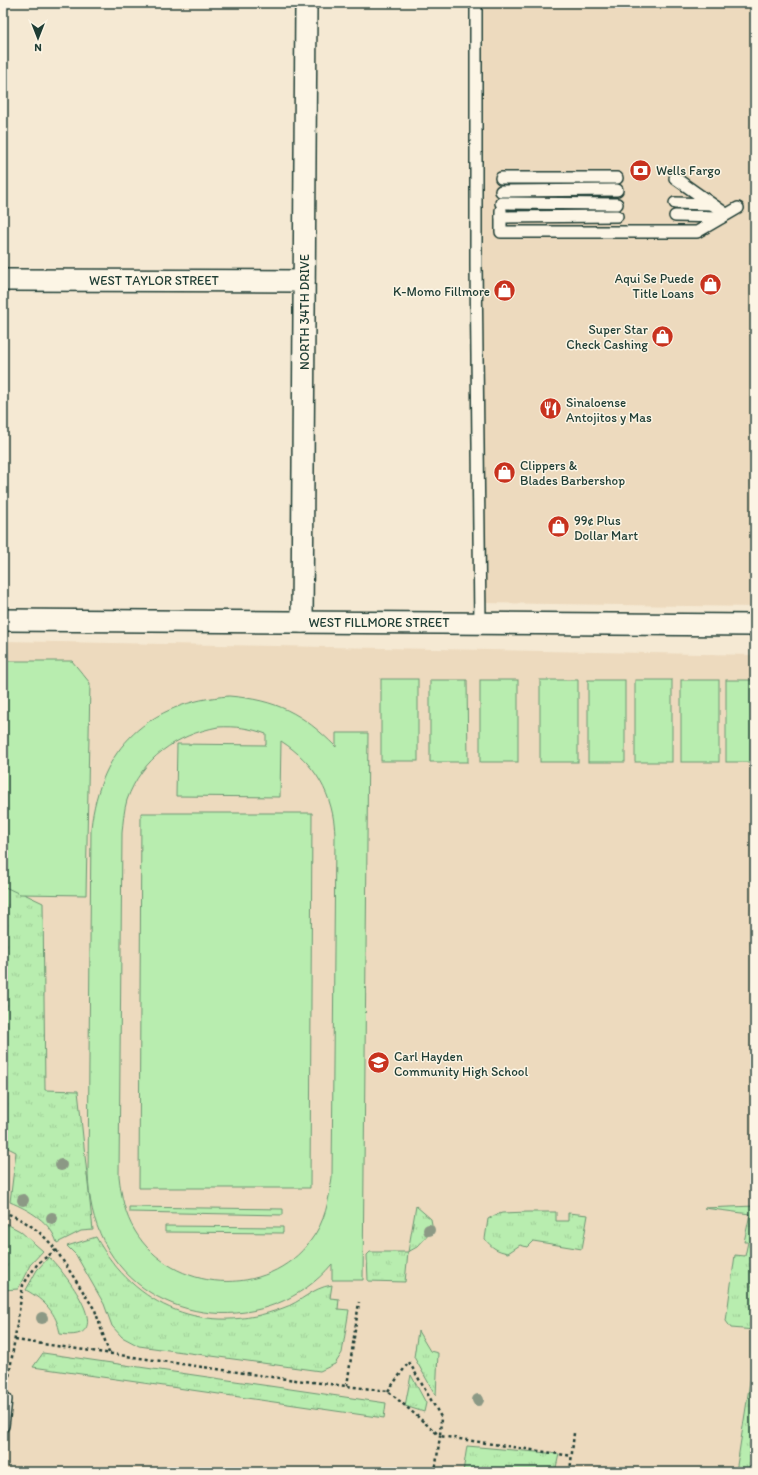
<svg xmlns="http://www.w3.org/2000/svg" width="758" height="1475" font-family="Itim,sans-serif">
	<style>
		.built { fill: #eddabe }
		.grass { fill: url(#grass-tufts); stroke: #6c9572 }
		.pitch { fill: #b8edaf; stroke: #6c9572; fill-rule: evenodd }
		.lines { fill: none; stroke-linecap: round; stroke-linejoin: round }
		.lane-casing { stroke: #1f3d34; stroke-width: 14 }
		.street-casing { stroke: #1f3d34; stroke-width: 24 }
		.path { stroke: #1f3d34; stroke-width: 2.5; stroke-dasharray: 3 3; stroke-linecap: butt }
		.lane { stroke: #fcf5e5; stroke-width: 11 }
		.street { stroke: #fcf5e5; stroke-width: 21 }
		.tree { fill: #8c9985 }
		.labels { text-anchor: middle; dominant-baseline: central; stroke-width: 3; stroke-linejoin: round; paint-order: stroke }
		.poi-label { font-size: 13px; fill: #1f3d34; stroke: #fcf5e5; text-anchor: start }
		.street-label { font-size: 13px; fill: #1f3d34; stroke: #fcf5e5 }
	</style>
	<defs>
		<pattern id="grass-tufts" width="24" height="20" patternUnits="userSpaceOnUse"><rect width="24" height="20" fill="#b8edaf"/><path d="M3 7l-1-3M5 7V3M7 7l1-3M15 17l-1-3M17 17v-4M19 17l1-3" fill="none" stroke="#9ecc97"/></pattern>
	</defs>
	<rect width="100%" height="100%" fill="#f5e9d3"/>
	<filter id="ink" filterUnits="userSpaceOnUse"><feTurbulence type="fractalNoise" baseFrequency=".025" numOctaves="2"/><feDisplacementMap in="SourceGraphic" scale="8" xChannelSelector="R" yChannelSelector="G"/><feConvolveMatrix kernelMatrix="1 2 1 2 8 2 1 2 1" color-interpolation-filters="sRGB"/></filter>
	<g filter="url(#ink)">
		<g class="built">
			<polygon points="483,3 755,3 755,607 481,603"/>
			<polygon points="3,641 755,655 755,1472 3,1472"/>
		</g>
		<g class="grass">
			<path d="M 3,884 L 43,903 L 45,1090 L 78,1091 L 93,1230 L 81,1231 L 57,1243 C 51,1222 29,1210 10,1202 L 16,1152 L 6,1147 L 6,1132 L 3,1131 Z"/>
			<polygon points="416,1206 431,1219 433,1230 417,1247 408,1252 405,1282 368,1281 367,1255 370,1252 408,1252"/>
			<polygon points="755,1206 755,1330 731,1328 726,1321 735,1255 745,1256 748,1242 744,1242 750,1214 704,1208"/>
			<path d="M 528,1212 L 556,1212 L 556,1221 L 568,1221 L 568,1213 L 588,1215 L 582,1249 L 533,1241 L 527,1247 L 520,1245 L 508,1253 C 497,1251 492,1248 485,1239 L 488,1219 L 495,1215 L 502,1213 Z"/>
			<polygon points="5,1223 20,1231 43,1251 30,1265 18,1289 3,1290 3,1234"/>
			<path d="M 96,1237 C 135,1308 206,1337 283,1308 C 302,1302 311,1288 332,1285 L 330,1298 L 339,1299 L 338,1309 L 349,1310 L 342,1353 L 335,1364 L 320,1371 L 139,1346 L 122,1337 L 112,1326 L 104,1304 L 76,1255 L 67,1246 Z"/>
			<path d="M 49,1257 C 66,1274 120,1343 60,1334 C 57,1313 44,1300 26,1290 L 37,1270 Z"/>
			<polygon points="418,1331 430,1351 438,1353 436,1396 414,1357"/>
			<polygon points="755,1349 755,1472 736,1472"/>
			<polygon points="43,1353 386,1403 384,1418 33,1367"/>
			<polygon points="411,1375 426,1403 424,1412 405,1406"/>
			<polygon points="467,1446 559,1454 555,1472 463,1472"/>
		</g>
		<g class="pitch">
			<polygon points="3,661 72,661 90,683 86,895 20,894 3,886"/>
			<rect x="381" y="679" width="37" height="82"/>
			<polygon points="430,680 467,680 468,762 430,762"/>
			<rect x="480" y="680" width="38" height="82"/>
			<rect x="540" y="680" width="38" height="82"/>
			<rect x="588" y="680" width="37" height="82"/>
			<rect x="635" y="680" width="37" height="82"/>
			<rect x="681" y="680" width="38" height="82"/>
			<rect x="726" y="680" width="29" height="82"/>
			<path d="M 229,696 C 277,700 302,713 336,747 L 336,733 L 368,733 L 363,1280 L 332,1280 L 332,1264 C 271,1337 149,1329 104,1242 C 93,1220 89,1199 88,1175 L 91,828 C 100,747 149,702 229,696 ZM 218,727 C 235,726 250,728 266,734 L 266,745 L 177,744 L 176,796 L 280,797 L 281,741 C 315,763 334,795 335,836 L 332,1177 C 329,1200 325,1222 311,1240 C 268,1300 172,1293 135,1231 C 125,1215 121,1195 119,1176 L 122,833 C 123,822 124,810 127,800 C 142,758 176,735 218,727 Z"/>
			<polygon points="141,813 312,813 310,1188 139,1188"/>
			<polygon points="129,1207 283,1209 283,1215 129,1212"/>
			<polygon points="165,1226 283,1227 283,1233 165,1232"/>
		</g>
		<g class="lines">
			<defs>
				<g id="lane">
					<polyline points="476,3 476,266 480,622"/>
					<polyline points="501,178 617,178"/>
					<polyline points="675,178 726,214"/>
					<polyline points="501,191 617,190"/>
					<polyline points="501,203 617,204"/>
					<polyline points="675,203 710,204"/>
					<polyline points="501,210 501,232 697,232 738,208"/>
					<polyline points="675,216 722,217"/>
					<polyline points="501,217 617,216"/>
					<polyline points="3,1426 6,1399"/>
				</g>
				<g id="street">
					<polyline points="3,280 304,281"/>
					<polyline points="3,620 755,625"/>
					<polyline points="302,622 306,3"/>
				</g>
			</defs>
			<use href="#lane" class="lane-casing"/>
			<use href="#street" class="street-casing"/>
			<g class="path">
				<path d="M 3,1212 C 24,1219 42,1232 56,1250 L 38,1263 L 23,1285 L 8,1383"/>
				<polyline points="56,1250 95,1310 109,1353"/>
				<polyline points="15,1340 279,1378 388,1391 440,1436 435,1472"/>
				<polyline points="347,1386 359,1302"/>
				<polyline points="388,1391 409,1362 441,1417 440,1436 572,1456"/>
				<polyline points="570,1472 574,1433"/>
			</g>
			<use href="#lane" class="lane"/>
			<use href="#street" class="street"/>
		</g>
		<g class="tree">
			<circle cx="61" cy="1165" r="6"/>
			<circle cx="23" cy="1200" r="6"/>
			<circle cx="52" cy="1218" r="6"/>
			<circle cx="429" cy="1230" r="6"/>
			<circle cx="42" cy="1318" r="6"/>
			<circle cx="478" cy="1400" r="6"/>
		</g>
	</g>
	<defs>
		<symbol id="bank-disc" viewBox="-11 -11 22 22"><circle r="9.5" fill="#c8321e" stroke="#fcf5e5"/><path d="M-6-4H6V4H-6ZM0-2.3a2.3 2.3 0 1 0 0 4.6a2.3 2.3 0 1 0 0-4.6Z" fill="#fff"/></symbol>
		<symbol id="shop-disc" viewBox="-11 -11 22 22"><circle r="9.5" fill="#c8321e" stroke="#fcf5e5"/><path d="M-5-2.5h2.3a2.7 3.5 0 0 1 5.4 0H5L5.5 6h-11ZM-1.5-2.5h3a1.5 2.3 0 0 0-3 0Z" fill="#fff"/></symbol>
		<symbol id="restaurant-disc" viewBox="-11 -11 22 22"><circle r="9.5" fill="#c8321e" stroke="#fcf5e5"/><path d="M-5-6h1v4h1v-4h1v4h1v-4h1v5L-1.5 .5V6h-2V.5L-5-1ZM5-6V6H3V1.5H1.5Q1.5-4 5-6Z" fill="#fff"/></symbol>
		<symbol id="school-disc" viewBox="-11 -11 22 22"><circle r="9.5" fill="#c8321e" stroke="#fcf5e5"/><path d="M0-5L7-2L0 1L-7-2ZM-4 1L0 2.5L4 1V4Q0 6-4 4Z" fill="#fff"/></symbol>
	</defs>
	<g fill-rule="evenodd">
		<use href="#bank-disc" x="628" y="158" width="25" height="25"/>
		<use href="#shop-disc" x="698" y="272" width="25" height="25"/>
		<use href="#shop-disc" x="492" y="278" width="25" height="25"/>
		<use href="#shop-disc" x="650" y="324" width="25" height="25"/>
		<use href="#restaurant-disc" x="538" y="396" width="25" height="25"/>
		<use href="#shop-disc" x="492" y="460" width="25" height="25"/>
		<use href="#shop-disc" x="546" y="514" width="25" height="25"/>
		<use href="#school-disc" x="366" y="1050" width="25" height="25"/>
	</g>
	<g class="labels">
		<g class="poi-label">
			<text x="656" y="170">Wells Fargo</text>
			<text x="694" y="278" text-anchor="end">Aqui Se Puede<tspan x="694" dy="15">Title Loans</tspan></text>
			<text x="490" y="291" text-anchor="end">K-Momo Fillmore</text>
			<text x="648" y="329" text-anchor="end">Super Star<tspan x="648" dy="15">Check Cashing</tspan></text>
			<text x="566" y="402">Sinaloense<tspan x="566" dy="15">Antojitos y Mas</tspan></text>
			<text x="520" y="465">Clippers &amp;<tspan x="520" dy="15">Blades Barbershop</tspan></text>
			<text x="574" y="520">99¢ Plus<tspan x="574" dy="15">Dollar Mart</tspan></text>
			<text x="394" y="1056">Carl Hayden<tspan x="394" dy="15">Community High School</tspan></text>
		</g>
		<g class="street-label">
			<text x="154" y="280">WEST TAYLOR STREET</text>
			<text transform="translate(304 312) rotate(-90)">NORTH 34TH DRIVE</text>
			<text x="379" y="622">WEST FILLMORE STREET</text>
		</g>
	</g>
	<rect width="758" height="1475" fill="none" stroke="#fcf5e5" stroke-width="16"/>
	<rect x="8" y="8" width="742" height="1459" fill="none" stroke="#1f3d34" stroke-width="1.5" filter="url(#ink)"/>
	<g transform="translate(38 38) rotate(180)" stroke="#fcf5e5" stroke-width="3" paint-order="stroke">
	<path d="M0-3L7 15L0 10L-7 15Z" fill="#1f3d34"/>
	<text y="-6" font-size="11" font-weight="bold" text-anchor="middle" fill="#1f3d34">N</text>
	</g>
</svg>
